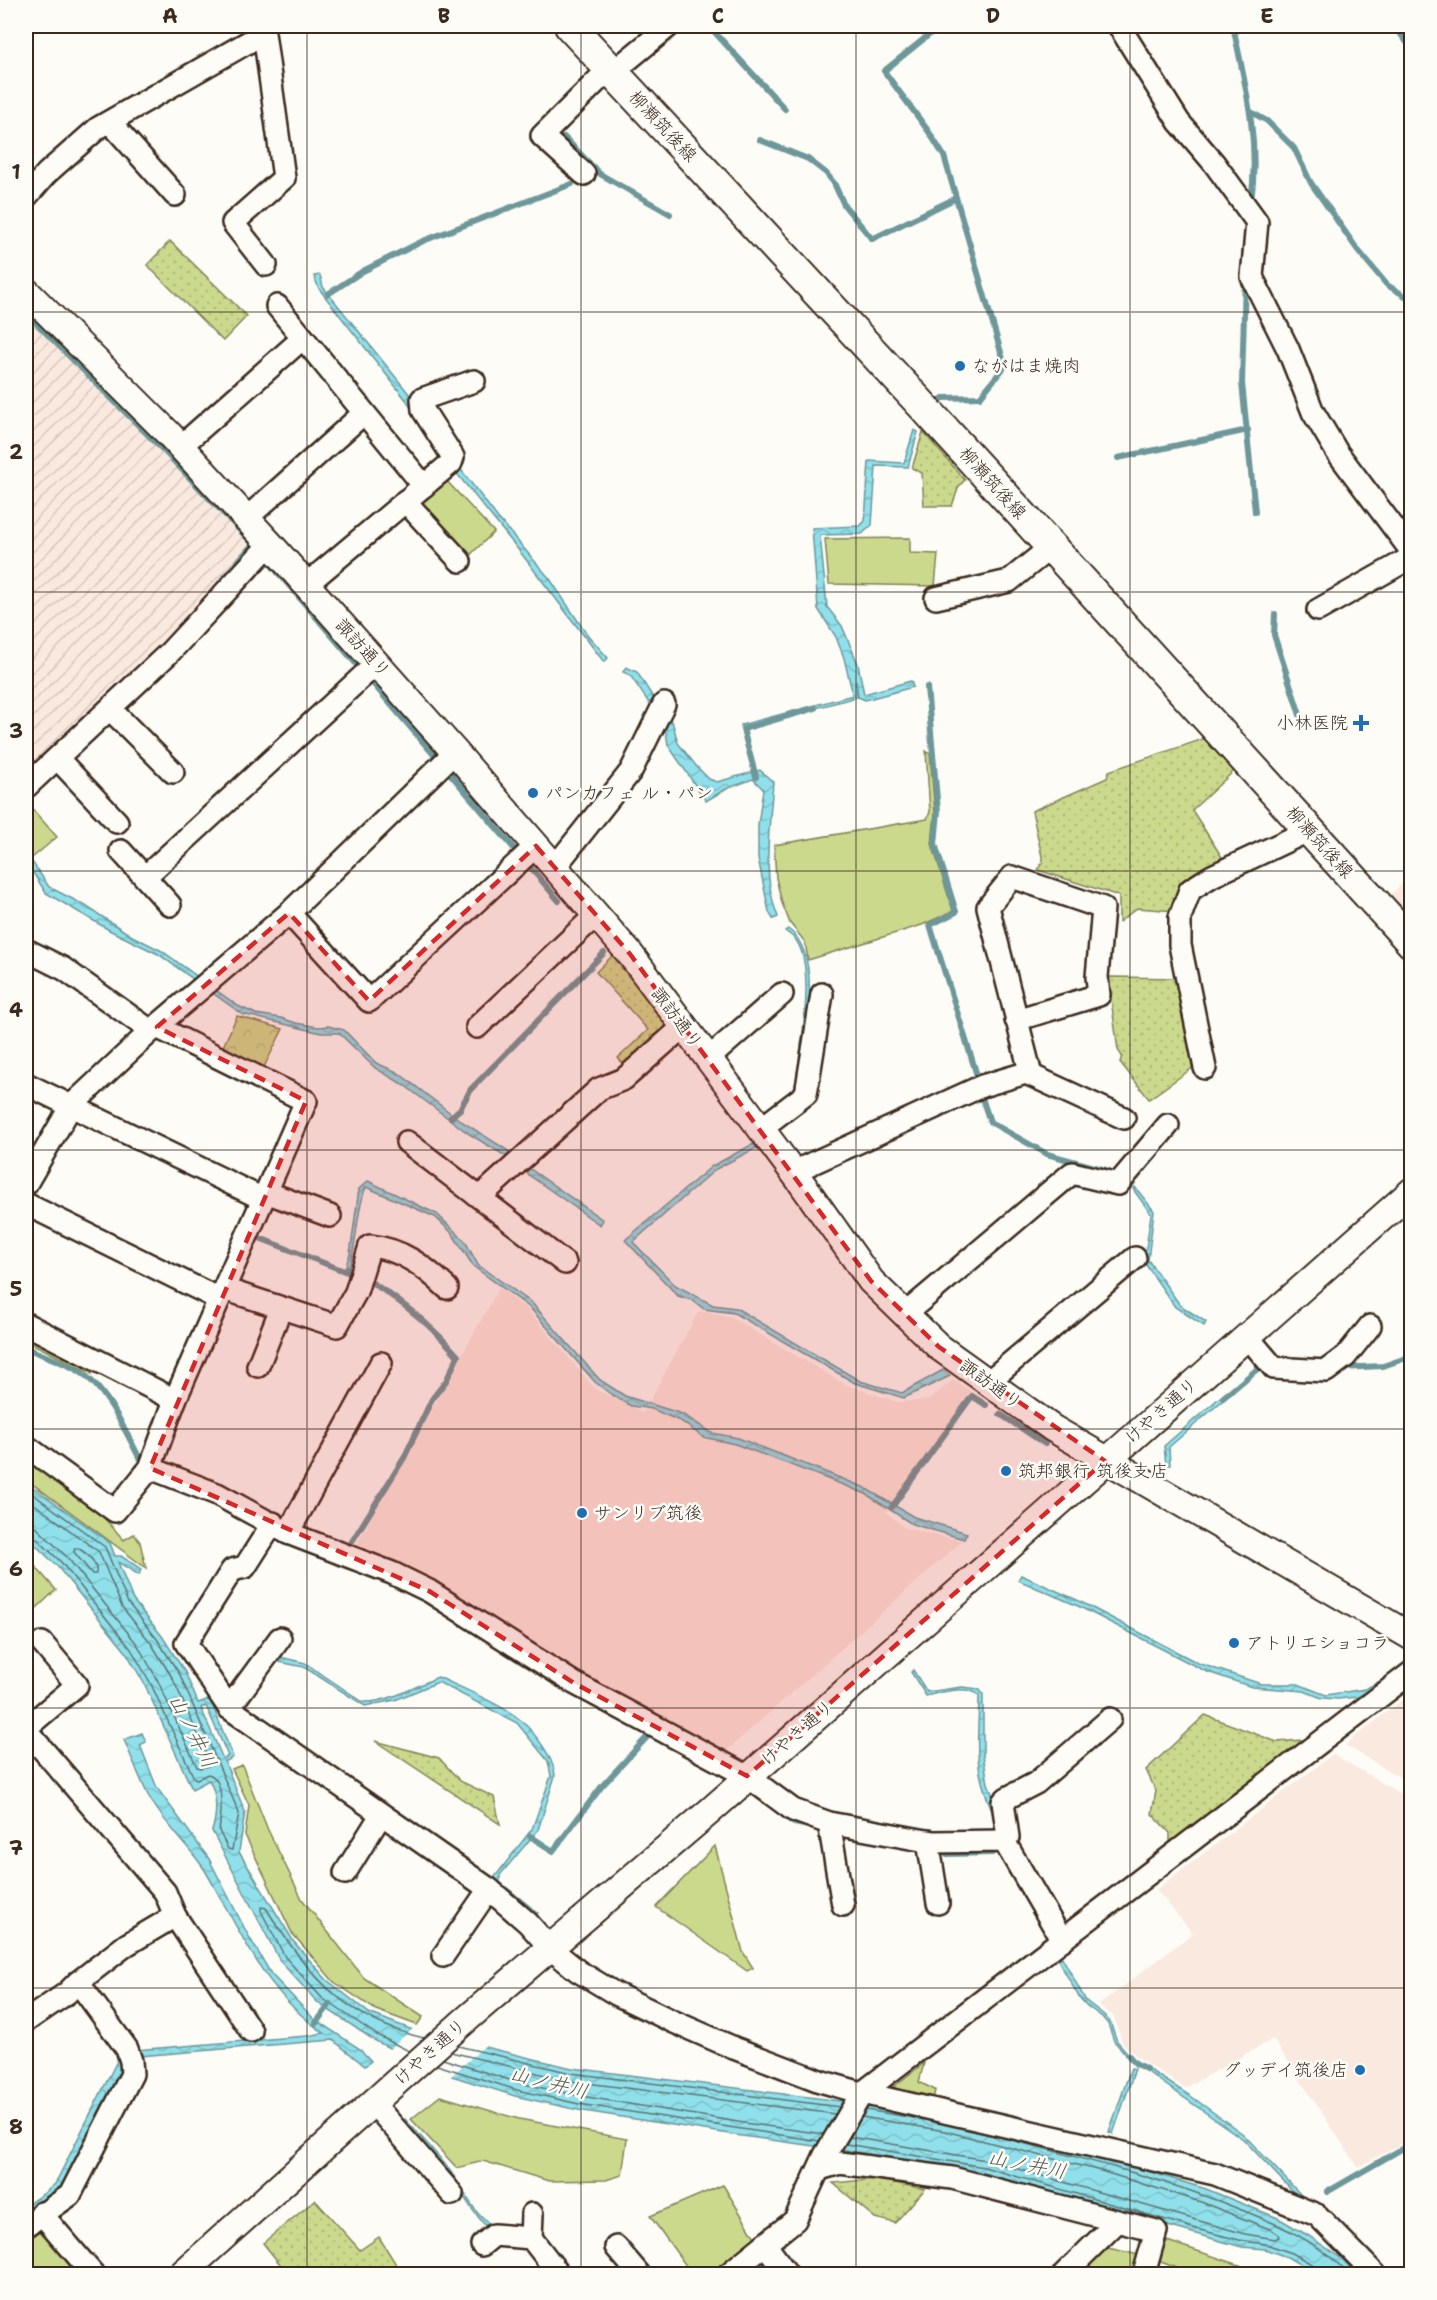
<svg xmlns="http://www.w3.org/2000/svg" width="1437" height="2300" font-family="'Shantell Sans','Klee One',sans-serif">
	<style>
		.built { fill: #fae9df }
		.industrial { fill: url(#industrial-furrows) }
		.grass { fill: #cbd98d; stroke: #838256; stroke-width: 1.5 }
		.park { fill: url(#park-crowns); stroke: #838256; stroke-width: 1.5 }
		.garden { fill: url(#garden-dots); stroke: #838256; stroke-width: 1.5 }
		.water { fill: url(#water-waves); stroke: #6d9799; stroke-width: 1.5; fill-rule: evenodd }
		.pier { fill: #fdfcf7 }
		.lines { fill: none; stroke-linecap: round; stroke-linejoin: round }
		.shore { stroke: #5d7370; stroke-width: 1.5 }
		.stream { stroke: #6d9799; stroke-width: 6 }
		.minor-casing { stroke: #3b2a1e; stroke-width: 26 }
		.tertiary-casing { stroke: #3b2a1e; stroke-width: 30 }
		.secondary-casing { stroke: #3b2a1e; stroke-width: 34 }
		.minor { stroke: #fdfcf7; stroke-width: 21 }
		.tertiary { stroke: #fdfcf7; stroke-width: 26 }
		.secondary { stroke: #fdfcf7; stroke-width: 30 }
		.marked { fill: #d62828; fill-opacity: 0.2; stroke: #d62828; stroke-width: 4.5; stroke-dasharray: 12 8; stroke-linejoin: round }
		.grid { fill: none; stroke: #3b2a1e; stroke-width: 1.5; stroke-opacity: 0.55 }
		.poi-dot { fill: #1f6fb2; stroke: #fdfcf7; stroke-width: 2 }
		.labels { text-anchor: middle; dominant-baseline: central; stroke-width: 5; stroke-linejoin: round; paint-order: stroke }
		.street-label { font-size: 18px; fill: #3b2a1e; stroke: #fdfcf7 }
		.poi-label { font-size: 18px; fill: #3b2a1e; stroke: #fdfcf7; text-anchor: start }
		.water-label { font-size: 20px; font-style: italic; fill: #505851; stroke: #fdfcf7 }
		.neatline { fill: none; stroke: #3b2a1e; stroke-width: 2 }
		.grid-label { font-size: 20px; text-anchor: middle; font-weight: bold; fill: #3b2a1e }
	</style>
	<defs>
		<pattern id="industrial-furrows" width="10" height="10" patternUnits="userSpaceOnUse" patternTransform="scale(1.5)"><rect width="10" height="10" fill="#fae9df"/><path d="M-1 1l2-2M0 10L10 0M9 11l2-2" fill="none" stroke="#d7c8bf"/></pattern>
		<pattern id="park-crowns" width="20" height="18" patternUnits="userSpaceOnUse" patternTransform="scale(1.5)"><rect width="20" height="18" fill="#cbd98d"/><path d="M2 6a3 3 0 1 1 6 0M12 15a3 3 0 1 1 6 0" fill="none" stroke="#afba79"/></pattern>
		<pattern id="garden-dots" width="8" height="8" patternUnits="userSpaceOnUse" patternTransform="scale(1.5)"><rect width="8" height="8" fill="#cbd98d"/><path d="M2 2h.1M6 6h.1" fill="none" stroke="#afba79" stroke-width="1.8" stroke-linecap="round"/></pattern>
		<pattern id="water-waves" width="16" height="10" patternUnits="userSpaceOnUse" patternTransform="scale(1.5)"><rect width="16" height="10" fill="#8fe0eb"/><path d="M0 5q4-4 8 0t8 0" fill="none" stroke="#7cc0c9"/></pattern>
	</defs>
	<rect width="100%" height="100%" fill="#fdfcf7"/>
	<filter id="ink" filterUnits="userSpaceOnUse"><feTurbulence type="fractalNoise" baseFrequency=".0167" numOctaves="2"/><feDisplacementMap in="SourceGraphic" scale="12" xChannelSelector="R" yChannelSelector="G"/><feConvolveMatrix kernelMatrix="1 2 1 2 8 2 1 2 1" color-interpolation-filters="sRGB"/></filter>
	<g filter="url(#ink)">
		<g class="built">
			<polygon points="1411,876 1411,917 1391,894"/>
			<polygon points="499,1288 526,1308 595,1389 643,1413 699,1311 732,1318 846,1385 898,1402 929,1400 953,1380 971,1391 886,1512 905,1528 962,1541 724,1753 669,1718 661,1724 412,1574 365,1550 355,1547"/>
			<polygon points="1411,1693 1411,1784 1345,1745"/>
			<polygon points="1333,1754 1411,1800 1411,2139 1358,2167 1273,2039 1185,2088 1140,2059 1122,2042 1114,2017 1099,2005 1193,1933 1156,1890"/>
		</g>
		<polygon class="industrial" points="26,308 165,446 255,545 184,628 26,779"/>
		<g class="grass">
			<polygon points="444,478 494,532 467,558 417,504"/>
			<polygon points="910,538 910,553 938,554 935,586 829,584 825,539"/>
			<polygon points="926,751 930,754 935,813 932,844 953,911 922,925 808,960 805,942 790,923 782,903 776,878 774,845 927,819 930,812"/>
			<polygon points="26,802 57,837 32,858 26,851"/>
			<polygon points="26,1458 96,1509 124,1540 134,1534 140,1542 146,1568 26,1479"/>
			<polygon points="26,1556 56,1590 26,1618"/>
			<polygon points="242,1765 268,1830 302,1899 364,1978 423,2017 417,2025 376,2010 334,1982 292,1933 245,1835 249,1805 232,1769"/>
			<polygon points="715,1846 743,1952 753,1968 747,1971 656,1907"/>
			<polygon points="924,2063 919,2082 935,2090 933,2100 894,2094 893,2087"/>
			<polygon points="440,2096 519,2119 627,2139 622,2175 606,2180 549,2181 483,2161 457,2168 411,2119"/>
			<polygon points="723,2185 756,2239 713,2274 692,2274 650,2216"/>
			<polygon points="31,2229 54,2235 85,2274 26,2274 26,2231"/>
			<polygon points="1167,2241 1240,2265 1219,2274 1182,2274 1177,2268 1158,2261"/>
			<polygon points="1104,2247 1139,2255 1134,2274 1077,2274"/>
		</g>
		<g class="park">
			<polygon points="237,1016 283,1029 263,1069 222,1049"/>
			<polygon points="26,1335 93,1367 92,1374 31,1343 26,1343"/>
		</g>
		<g class="garden">
			<polygon points="170,241 247,316 223,341 147,265"/>
			<polygon points="923,432 965,480 959,486 952,506 924,506 922,473 912,468"/>
			<polygon points="1206,738 1235,770 1192,810 1225,862 1176,911 1137,908 1119,922 1119,896 1038,870 1043,861 1032,811 1107,778 1109,771"/>
			<polygon points="615,953 673,1025 626,1067 618,1058 648,1030 596,972"/>
			<polygon points="1108,977 1182,978 1198,1064 1149,1099 1120,1062 1122,1056 1118,1050"/>
			<polygon points="1205,1715 1277,1742 1303,1740 1170,1847 1170,1833 1152,1814 1156,1791 1146,1770"/>
			<polygon points="375,1741 439,1758 460,1781 494,1797 500,1824"/>
			<polygon points="875,2179 925,2189 895,2223 875,2218 833,2183"/>
			<polygon points="315,2200 360,2250 379,2237 402,2274 288,2274 263,2243"/>
		</g>
		<g class="water">
			<polygon points="320,275 323,287 414,400 446,461 420,425 407,401 319,289 314,276"/>
			<polygon points="914,430 918,432 908,467 876,466 872,525 862,534 820,535 827,607 842,626 858,664 864,694 911,681 913,687 865,700 858,697 856,680 857,697 745,727 747,736 744,737 741,725 853,695 844,658 836,637 818,609 812,528 860,526 865,521 869,461 904,463"/>
			<polygon points="459,467 497,517 550,579 586,633 608,658 604,662 521,553 454,470"/>
			<polygon points="626,667 637,672 654,699 649,703 630,675 623,672"/>
			<path d="M 672,721 L 678,743 L 697,767 L 709,779 L 717,782 L 760,770 L 773,782 C 770,825 761,876 778,917 L 773,919 L 769,912 L 758,858 L 758,825 L 763,789 L 753,779 L 726,789 L 706,801 L 668,745 L 665,725 Z"/>
			<polygon points="26,853 49,887 84,905 132,936 162,951 238,1006 256,1014 281,1018 296,1023 318,1027 328,1026 344,1030 376,1063 397,1072 461,1121 510,1152 507,1157 469,1134 404,1085 375,1068 339,1033 321,1033 242,1014 158,954 111,931 46,893 26,862"/>
			<path d="M 788,929 C 826,955 803,1049 798,1089 L 795,1090 C 799,1054 817,970 796,940 C 793,936 789,934 785,931 Z"/>
			<polygon points="755,1143 758,1147 716,1169 633,1242 675,1285 713,1305 736,1308 860,1381 902,1393 943,1370 950,1376 904,1398 855,1383 734,1313 704,1309 692,1300 678,1296 625,1240 712,1166"/>
			<polygon points="529,1168 603,1220 600,1225 526,1173"/>
			<path d="M 368,1181 L 437,1214 L 465,1241 L 478,1265 L 532,1303 L 600,1380 L 625,1396 L 682,1414 L 712,1433 L 738,1438 L 863,1487 L 914,1517 L 967,1533 L 964,1539 L 912,1524 L 866,1494 L 846,1486 L 735,1444 L 703,1437 L 682,1422 L 652,1409 L 631,1406 L 612,1395 L 595,1382 L 530,1308 L 473,1266 L 452,1233 L 435,1217 L 366,1187 C 355,1214 358,1246 347,1274 L 344,1271 L 350,1254 L 359,1189 Z"/>
			<polygon points="1135,1187 1154,1211 1148,1260 1180,1305 1206,1322 1204,1326 1175,1307 1144,1262 1151,1214 1133,1189"/>
			<polygon points="1226,1392 1229,1395 1169,1447 1170,1465 1166,1465 1164,1446"/>
			<path d="M 26,1482 L 110,1543 L 115,1556 L 121,1556 L 141,1569 L 139,1575 L 118,1562 L 133,1600 L 162,1636 L 185,1672 L 198,1703 L 210,1699 L 233,1757 L 225,1762 L 245,1812 L 239,1852 L 294,1942 L 327,1980 L 369,2013 L 410,2029 L 572,2068 L 866,2104 L 1105,2158 L 1206,2189 L 1278,2218 L 1309,2236 L 1342,2259 L 1356,2274 L 1316,2274 L 1289,2258 L 1265,2249 L 1242,2247 L 1203,2236 L 983,2173 L 857,2152 L 742,2136 L 578,2110 L 515,2096 L 430,2069 L 374,2040 L 318,2003 L 280,1961 L 212,1831 C 217,1815 218,1795 209,1780 L 192,1789 L 145,1685 L 126,1652 L 57,1566 L 26,1536 ZM 206,1706 L 228,1756 L 223,1759 L 201,1708 Z"/>
			<polygon points="1021,1575 1077,1600 1198,1663 1261,1684 1298,1684 1326,1695 1365,1689 1378,1682 1379,1686 1357,1697 1338,1699 1322,1698 1304,1691 1252,1687 1205,1671 1078,1606 1018,1580"/>
			<path d="M 276,1656 L 305,1663 L 363,1702 C 388,1703 416,1686 438,1677 C 462,1688 492,1700 514,1715 C 530,1726 554,1756 555,1776 L 538,1830 L 500,1875 L 500,1882 L 538,1913 L 535,1916 L 496,1883 L 494,1878 L 532,1829 L 551,1776 L 548,1761 L 517,1723 L 438,1682 L 395,1700 L 365,1706 L 304,1667 L 274,1661 Z"/>
			<path d="M 913,1670 L 927,1692 L 962,1687 L 979,1689 L 983,1694 L 983,1755 L 988,1783 L 996,1804 L 997,1830 C 994,1813 987,1800 983,1785 C 974,1756 979,1724 979,1695 C 965,1685 941,1692 926,1696 L 911,1672 Z"/>
			<path d="M 142,1733 L 146,1742 L 140,1745 L 157,1788 L 209,1859 L 248,1935 L 271,1974 L 314,2019 L 360,2049 L 371,2061 L 365,2066 L 333,2040 L 139,2056 L 62,2187 L 26,2215 L 26,2205 L 43,2194 L 55,2184 L 118,2059 C 127,2051 136,2050 147,2049 L 307,2036 L 324,2033 C 264,1992 241,1932 206,1872 C 189,1845 163,1823 148,1795 C 139,1777 132,1758 124,1740 Z"/>
			<polygon points="1062,1957 1086,2001 1104,2015 1110,2022 1117,2041 1133,2059 1132,2061 1114,2041 1108,2024 1102,2017 1087,2006 1079,1997 1058,1960"/>
			<polygon points="1140,2064 1192,2097 1243,2134 1301,2195 1298,2197 1243,2139 1139,2066"/>
			<polygon points="1131,2068 1135,2069 1113,2134 1109,2132"/>
			<path d="M 405,2119 C 419,2135 435,2151 448,2168 C 462,2185 476,2223 498,2227 L 487,2228 L 472,2209 L 447,2171 L 401,2122 Z"/>
		</g>
		<polygon class="pier" points="415,2027 488,2043 449,2078 429,2071 388,2050"/>
		<g class="lines">
			<g class="shore">
				<path d="M 26,1489 L 105,1547 L 128,1603 L 157,1639 L 180,1675 L 239,1813 L 232,1850 L 228,1849 L 219,1831 C 221,1817 226,1778 208,1774 L 197,1779 L 194,1778 L 150,1682 L 131,1649 L 61,1562 L 32,1534 L 26,1532"/>
				<polyline points="26,1498 99,1552 122,1607 151,1643 173,1679 210,1762 208,1766 200,1768 197,1767 157,1679 137,1644 67,1557 36,1527 26,1524"/>
				<path d="M 75,1548 L 78,1548 C 88,1554 98,1562 96,1574 L 92,1574 L 74,1552 Z"/>
				<polyline points="458,2046 571,2073 840,2107"/>
				<path d="M 409,2051 L 377,2035 L 322,1998 L 285,1957 L 261,1911 L 261,1907 L 266,1908 C 306,1973 345,2020 424,2038"/>
				<polyline points="451,2052 570,2081 835,2114"/>
				<polyline points="443,2059 519,2083 581,2096 744,2123 824,2134"/>
				<polyline points="437,2065 517,2090 579,2104 820,2141"/>
				<polyline points="866,2110 932,2121"/>
				<path d="M 980,2132 C 1067,2155 1155,2175 1239,2209 C 1278,2224 1320,2242 1348,2274"/>
				<polyline points="850,2137 986,2160 1245,2234 1275,2239 1279,2237 1278,2234 1272,2230 1201,2202 1101,2171 945,2131 862,2117"/>
				<polyline points="846,2144 984,2167 1204,2231 1243,2241 1266,2244 1292,2253 1317,2267 1319,2274"/>
			</g>
			<g class="stream">
				<polyline points="709,26 785,109"/>
				<polyline points="940,26 884,71 929,132 944,156 1005,366 980,397 943,398 940,401"/>
				<path d="M 1233,26 C 1245,83 1260,141 1251,201"/>
				<polyline points="1399,32 1412,49"/>
				<polyline points="1251,112 1267,121 1294,148 1311,183 1357,249 1387,285 1412,300"/>
				<polyline points="564,137 600,174 670,214"/>
				<polyline points="760,140 808,159 826,173 834,183 844,205 872,239 956,198"/>
				<polyline points="1245,278 1242,383 1255,512"/>
				<polyline points="328,294 363,271 423,241 572,184"/>
				<polyline points="26,313 163,450 253,544 216,588"/>
				<polyline points="1118,458 1248,430"/>
				<polyline points="263,555 559,901"/>
				<polyline points="1275,614 1274,635 1301,718"/>
				<polyline points="927,687 938,811 935,844 956,912 930,925 979,1082"/>
				<polyline points="756,777 743,729 815,708"/>
				<polyline points="980,1092 990,1122 1047,1154 1109,1171"/>
				<polyline points="451,1117 460,1109 471,1089 604,953"/>
				<polyline points="262,1239 347,1272 348,1268"/>
				<path d="M 26,1348 C 42,1355 61,1361 77,1370 C 105,1385 125,1430 139,1457"/>
				<polyline points="1340,1368 1383,1366 1412,1356"/>
				<polyline points="1223,1398 1262,1365 1267,1365"/>
				<polyline points="1000,1414 1045,1444"/>
				<polyline points="892,1507 972,1396 986,1405"/>
				<path d="M 351,1543 L 404,1458 L 432,1399 L 446,1381 L 458,1356 C 432,1326 404,1303 371,1282"/>
				<polyline points="786,1817 794,1823 810,1826"/>
				<polyline points="530,1836 553,1851 602,1786 649,1735"/>
				<polyline points="947,1854 992,1853"/>
				<polyline points="316,2023 330,2004"/>
				<polyline points="1128,2055 1135,2063 1146,2069"/>
				<polyline points="1327,2192 1412,2143"/>
			</g>
			<defs>
				<g id="minor">
					<polyline points="1119,26 1179,122 1214,163 1257,222 1252,277 1288,349 1313,412 1337,452 1412,552"/>
					<polyline points="613,72 669,26"/>
					<polyline points="110,122 175,195"/>
					<polyline points="584,174 542,136 610,68"/>
					<polyline points="26,197 47,173 98,128 264,33 284,178 233,223 266,265"/>
					<polyline points="277,306 424,486"/>
					<polyline points="180,447 303,338"/>
					<polyline points="405,501 460,561"/>
					<polyline points="247,518 364,413"/>
					<polyline points="307,584 451,463 453,457 423,410 422,399 474,381"/>
					<polyline points="936,598 1009,581 1051,547"/>
					<polyline points="1318,610 1412,557"/>
					<polyline points="110,709 173,772"/>
					<polyline points="58,759 117,822"/>
					<polyline points="26,787 170,652 270,544"/>
					<polyline points="121,851 170,905"/>
					<polyline points="562,858 631,771 664,704"/>
					<polyline points="145,877 377,663"/>
					<polyline points="289,913 369,1001 536,846"/>
					<polyline points="26,950 64,969 151,1031"/>
					<polyline points="1016,1020 1099,995 1097,977 1103,908 1012,877 988,907 1031,1075"/>
					<polyline points="477,1027 596,915"/>
					<polyline points="708,1059 782,994"/>
					<polyline points="1205,1068 1180,945 1180,917 1190,890 1212,876 1310,830"/>
					<polyline points="26,1084 263,1199"/>
					<polyline points="772,1120 806,1094 822,994"/>
					<polyline points="407,1142 565,1263"/>
					<polyline points="793,1172 982,1086 1026,1073 1124,1118"/>
					<polyline points="26,1184 71,1106 151,1031 289,913 455,752"/>
					<polyline points="266,1192 330,1216"/>
					<polyline points="481,1196 599,1089 624,1079 684,1026"/>
					<polyline points="26,1204 219,1299"/>
					<path d="M 224,1289 L 337,1326 L 356,1292 L 370,1246 C 402,1249 425,1267 447,1288"/>
					<polyline points="905,1314 1072,1173 1118,1184 1168,1125"/>
					<polyline points="26,1324 175,1400 306,1101 157,1027"/>
					<polyline points="1247,1336 1274,1368 1326,1371 1346,1356 1370,1326"/>
					<polyline points="258,1366 281,1308"/>
					<polyline points="988,1382 1135,1258"/>
					<polyline points="26,1446 115,1511 150,1468 175,1400"/>
					<polyline points="150,1468 217,1494 288,1533 392,1573 429,1591 574,1683 747,1776 793,1810 829,1823 932,1842 1004,1841 1062,1940"/>
					<polyline points="273,1523 245,1567 232,1570 186,1643 229,1708 489,1889 528,1923 551,1949 578,1971 616,1994 672,2021 734,2048 820,2081 862,2093 1215,2174 1317,2215 1375,2274"/>
					<polyline points="288,1533 381,1363"/>
					<polyline points="229,1708 280,1638"/>
					<polyline points="26,1728 77,1685 42,1643"/>
					<polyline points="26,1730 165,1892 175,1916 251,2031"/>
					<polyline points="829,1823 843,1905"/>
					<polyline points="928,1841 938,1903"/>
					<polyline points="1004,1841 1008,1837 1003,1802 1007,1798 1036,1783 1110,1719"/>
					<polyline points="345,1873 381,1815"/>
					<polyline points="443,1956 489,1889"/>
					<polyline points="26,2021 67,1993 78,1982"/>
					<polyline points="373,2103 452,2194"/>
					<polyline points="820,2169 840,2163 952,2178 1156,2231 1144,2274"/>
					<polyline points="41,2213 93,2274"/>
					<polyline points="26,2226 70,2195 132,2074 131,2061 127,2049 78,1982 126,1945 175,1916"/>
					<polyline points="531,2238 532,2214"/>
					<polyline points="765,2244 787,2274"/>
					<polyline points="482,2245 494,2235 531,2238 559,2274"/>
					<polyline points="616,2247 639,2274"/>
					<polyline points="728,2274 795,2220 825,2155 862,2093 1412,1672"/>
					<polyline points="1064,2274 1117,2222"/>
				</g>
				<g id="tertiary">
					<polyline points="26,291 168,433 270,544 455,752 630,954 803,1185 871,1281 939,1347 1052,1428 1412,1637"/>
					<polyline points="182,2274 462,2023 710,1811 1412,1191"/>
				</g>
				<polyline id="secondary" points="570,26 922,405 1412,943"/>
			</defs>
			<use href="#minor" class="minor-casing"/>
			<use href="#tertiary" class="tertiary-casing"/>
			<use href="#secondary" class="secondary-casing"/>
			<use href="#minor" class="minor"/>
			<use href="#tertiary" class="tertiary"/>
			<use href="#secondary" class="secondary"/>
		</g>
	</g>
	<path class="marked" d="M 536,846 L 630,954 L 871,1281 L 939,1347 L 1105,1461 L 747,1776 L 574,1683 L 429,1591 L 150,1468 L 306,1101 L 157,1027 L 289,913 L 369,1001 Z"/>
	<path class="grid" d="M 307,26 L 307,2274M 581,26 L 581,2274M 856,26 L 856,2274M 1130,26 L 1130,2274M 26,312 L 1412,312M 26,592 L 1412,592M 26,871 L 1412,871M 26,1150 L 1412,1150M 26,1429 L 1412,1429M 26,1708 L 1412,1708M 26,1988 L 1412,1988"/>
	<g class="poi-dot">
		<circle cx="960" cy="366" r="6"/>
		<path d="M1358 714h6v6h6v6h-6v6h-6v-6h-6v-6h6z"/>
		<circle cx="533" cy="793" r="6"/>
		<circle cx="1006" cy="1471" r="6"/>
		<circle cx="582" cy="1513" r="6"/>
		<circle cx="1234" cy="1643" r="6"/>
		<circle cx="1360" cy="2070" r="6"/>
	</g>
	<g class="labels">
		<g class="street-label">
			<text transform="translate(663 126) rotate(47)">柳瀬筑後線</text>
			<text transform="translate(993 483) rotate(48)">柳瀬筑後線</text>
			<text transform="translate(363 648) rotate(48)">諏訪通り</text>
			<text transform="translate(1320 842) rotate(48)">柳瀬筑後線</text>
			<text transform="translate(677 1018) rotate(53)">諏訪通り</text>
			<text transform="translate(991 1384) rotate(36)">諏訪通り</text>
			<text transform="translate(1161 1411) rotate(-41)">けやき通り</text>
			<text transform="translate(797 1733) rotate(-41)">けやき通り</text>
			<text transform="translate(430 2052) rotate(-42)">けやき通り</text>
		</g>
		<g class="poi-label">
			<text x="972" y="366">ながはま焼肉</text>
			<text x="1348" y="723" text-anchor="end">小林医院</text>
			<text x="545" y="793">パンカフェ ル・パン</text>
			<text x="1018" y="1471">筑邦銀行 筑後支店</text>
			<text x="594" y="1513">サンリブ筑後</text>
			<text x="1246" y="1643">アトリエショコラ</text>
			<text x="1348" y="2070" text-anchor="end">グッデイ筑後店</text>
		</g>
		<g class="water-label">
			<text transform="translate(193 1731) rotate(63)">山ノ井川</text>
			<text transform="translate(549 2082) rotate(14)">山ノ井川</text>
			<text transform="translate(1027 2164) rotate(11)">山ノ井川</text>
		</g>
	</g>
	<rect width="1437" height="2300" fill="none" stroke="#fdfcf7" stroke-width="66"/>
	<rect x="33" y="33" width="1371" height="2234" class="neatline"/>
	<g class="grid-label">
		<text x="170" y="23">A</text>
		<text x="444" y="23">B</text>
		<text x="718" y="23">C</text>
		<text x="993" y="23">D</text>
		<text x="1267" y="23">E</text>
		<text x="16" y="179">1</text>
		<text x="16" y="459">2</text>
		<text x="16" y="738">3</text>
		<text x="16" y="1017">4</text>
		<text x="16" y="1296">5</text>
		<text x="16" y="1576">6</text>
		<text x="16" y="1855">7</text>
		<text x="16" y="2134">8</text>
	</g>
</svg>
